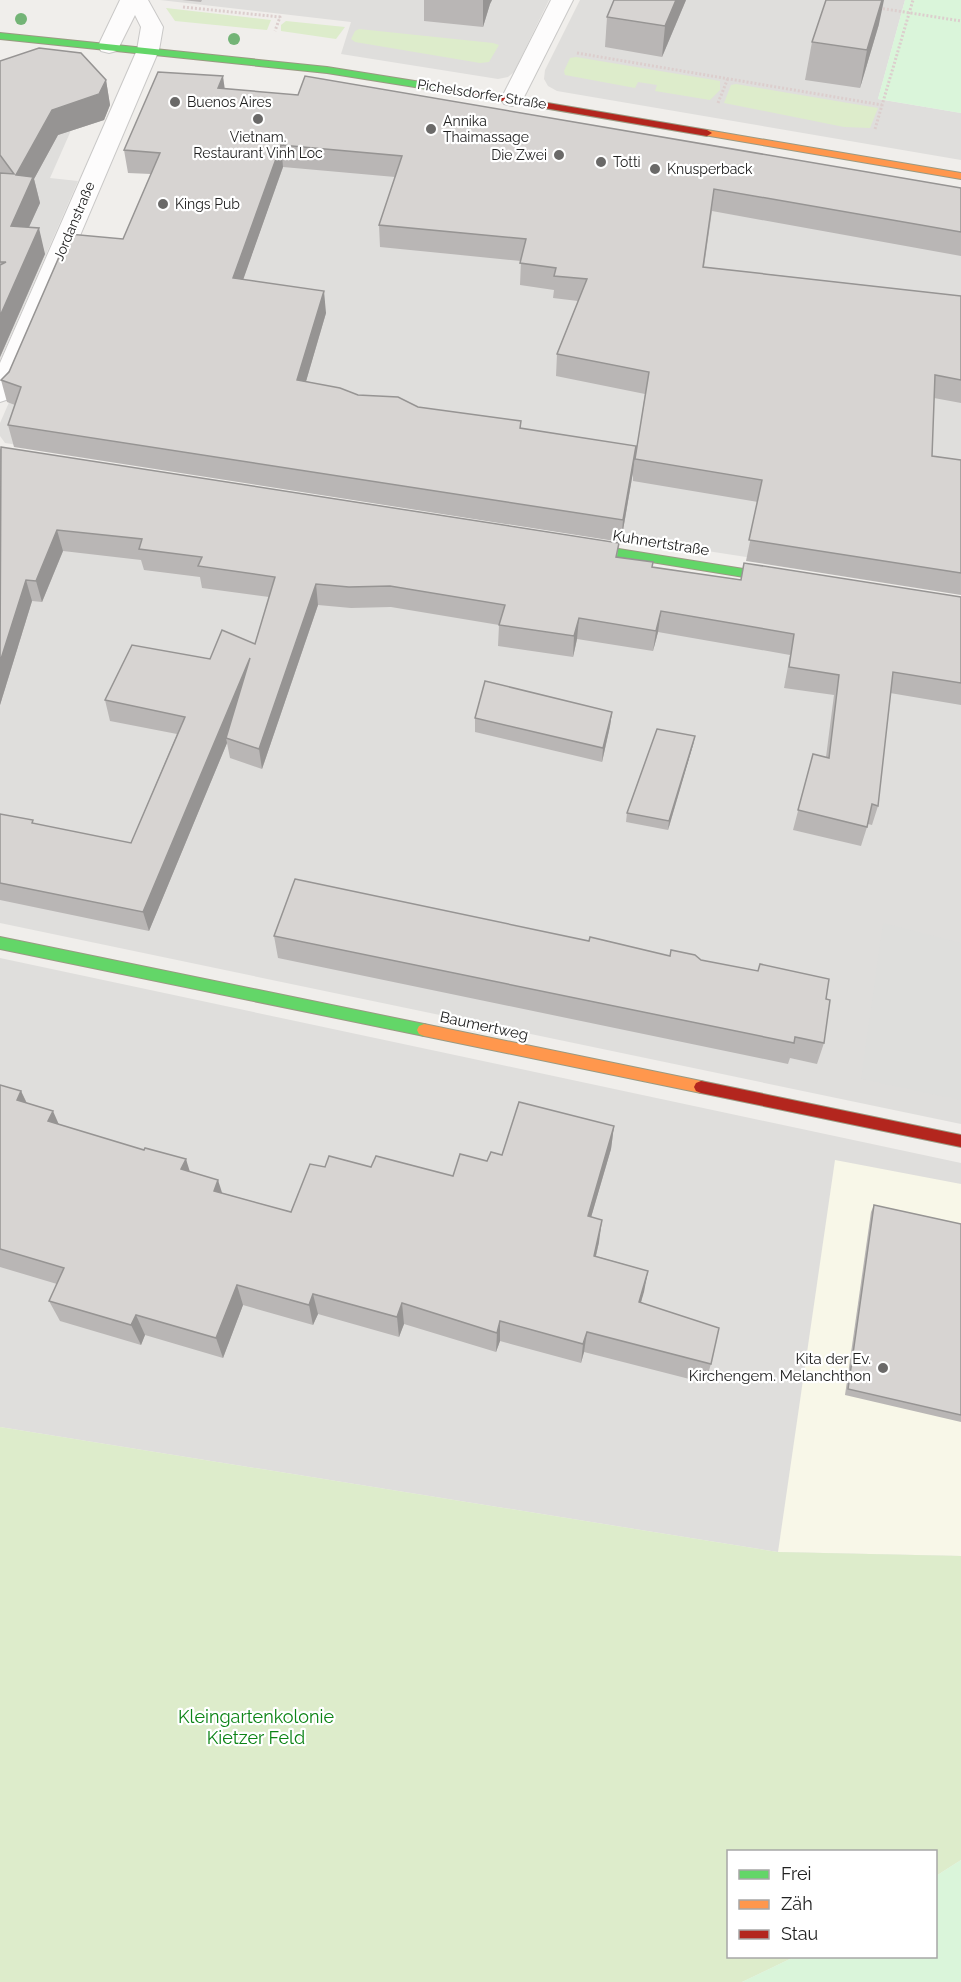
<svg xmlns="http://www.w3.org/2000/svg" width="961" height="1982" font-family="Raleway,sans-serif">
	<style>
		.residential { fill: #dfdedc }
		.education { fill: #f8f7e8 }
		.religious { fill: #dededc }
		.grass { fill: #ddeccb }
		.park { fill: #daf5da }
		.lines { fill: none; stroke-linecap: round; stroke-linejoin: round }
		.street-casing { stroke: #c9c8c7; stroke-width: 2 }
		.fast-casing { stroke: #999a82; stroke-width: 2 }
		.slow-casing { stroke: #999a82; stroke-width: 2 }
		.jam-casing { stroke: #999a82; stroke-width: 2 }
		.path { stroke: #dccecd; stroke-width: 3; stroke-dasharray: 2 2; stroke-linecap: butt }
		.street { fill: #fdfcfc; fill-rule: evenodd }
		.fast { fill: #63d668; fill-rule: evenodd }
		.slow { fill: #ff974d; fill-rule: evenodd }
		.jam { fill: #b3261e; fill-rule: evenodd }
		.tree { fill: #73b476 }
		.wall { fill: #b9b6b5; fill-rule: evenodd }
		.shaded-wall { fill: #969493 }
		.building { fill: #d7d4d2; stroke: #969493; stroke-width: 1.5 }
		.poi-dot { fill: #6a6968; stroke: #fff; stroke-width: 2 }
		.labels { text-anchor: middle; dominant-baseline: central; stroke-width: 4.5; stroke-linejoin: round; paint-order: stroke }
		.far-street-label { font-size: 14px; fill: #222; stroke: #fff }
		.far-poi-label { font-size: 14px; fill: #222; stroke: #fff; text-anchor: start }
		.street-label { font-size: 15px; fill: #222; stroke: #fff }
		.poi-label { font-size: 15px; fill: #222; stroke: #fff; text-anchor: end }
		.near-park-label { font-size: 18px; fill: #0c8416; stroke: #fff }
	</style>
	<rect width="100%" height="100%" fill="#f0eeeb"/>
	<g class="residential">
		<polygon points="160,0 549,0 514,72 508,77 498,79 341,54 351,22"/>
		<polygon points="580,0 905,0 878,99 961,113 961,160 557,91 548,86 544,79 545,70"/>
		<polygon points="0,67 95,76 50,178 78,181 0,360"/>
		<polygon points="307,98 961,195 961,590 5,443 0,436 0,423 81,238 252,255"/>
		<polygon points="0,470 961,626 961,1124 0,923"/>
		<polygon points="0,958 961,1163 961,1556 778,1552 0,1427"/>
	</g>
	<polygon class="education" points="835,1160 961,1184 961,1556 778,1552"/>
	<polygon class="religious" points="883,923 961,943 961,1100 861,1079"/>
	<g class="grass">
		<polygon points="166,8 271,20 267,30 175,21"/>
		<polygon points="286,21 345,27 336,39 281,31 281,25"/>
		<polygon points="359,29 493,43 499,45 489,62 480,63 355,42 351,39 355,31"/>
		<polygon points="576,57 720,81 720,90 710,100 655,91 657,85 638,82 635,88 565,75 564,71 570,58"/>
		<polygon points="736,84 878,108 870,128 844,127 724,103 731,85"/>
		<polygon points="0,1427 778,1552 961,1556 961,1860 936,1876 936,1852 728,1852 728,1956 794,1957 742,1982 0,1982"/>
	</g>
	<g class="park">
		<polygon points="905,0 961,0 961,113 878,99"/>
		<polygon points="961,1860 961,1982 742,1982 794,1957 936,1956 936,1876"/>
	</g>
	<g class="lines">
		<defs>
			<g id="street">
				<polygon points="120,0 148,0 163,27 159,50 13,393 9,399 0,402 0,363 137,50 141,27 135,15 117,51 109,53 101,51 98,46"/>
				<polygon points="551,0 573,0 523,99 520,104 512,106 504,104 501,99"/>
			</g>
			<g id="fast">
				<polygon points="0,33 327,67 471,90 476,93 471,96 327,73 0,39"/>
				<polygon points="575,542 787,576 793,580 787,584 571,549 571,543"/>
				<polygon points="0,937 424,1024 429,1026 431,1030 429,1034 424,1036 0,949"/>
			</g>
			<g id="slow">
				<polygon points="707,130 961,173 961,179 704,135 704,131"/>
				<polygon points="424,1024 701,1081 706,1083 708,1087 706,1091 701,1093 424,1036 419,1034 417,1030 419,1026"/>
			</g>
			<g id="jam">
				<polygon points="471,90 707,130 712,133 707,136 468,95 468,91"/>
				<polygon points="701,1081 961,1135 961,1147 701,1093 696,1091 694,1087 696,1083"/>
			</g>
		</defs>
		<use href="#street" class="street-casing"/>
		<use href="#fast" class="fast-casing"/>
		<use href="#slow" class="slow-casing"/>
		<use href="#jam" class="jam-casing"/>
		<g class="path">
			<polyline points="183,7 280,17 275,31"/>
			<polyline points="879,8 961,21"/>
			<polyline points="577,53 882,105"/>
			<polyline points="718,103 728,78"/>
			<polyline points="875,129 913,0"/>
		</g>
		<use href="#street" class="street"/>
		<use href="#fast" class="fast"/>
		<use href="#slow" class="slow"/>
		<use href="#jam" class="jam"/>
	</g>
	<g class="tree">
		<circle cx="21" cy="19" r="6"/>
		<circle cx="234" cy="39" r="6"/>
	</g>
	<g class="wall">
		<polygon points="182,0 202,0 201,2"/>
		<polygon points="424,0 492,0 490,4 483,27 424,21"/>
		<polygon points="686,0 662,57 605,47 607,17"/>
		<polygon points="879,24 860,88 805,80 812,42"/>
		<polygon points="0,61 106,80 110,105 104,120 58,135 34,179 40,203 29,227 45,254 0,357"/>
		<path d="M 224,89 L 961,188 L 961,256 L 712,211 L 704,267 L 961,296 L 961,403 L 934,398 L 932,456 L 961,460 L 961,595 L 746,561 L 758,502 L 633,481 L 633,472 L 621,542 L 14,447 L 8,425 L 15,405 L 7,402 L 1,380 L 123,239 L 151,174 L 128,173 L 124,150 ZM 283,167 L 395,177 L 379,225 L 380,247 L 521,261 L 520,285 L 554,290 L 553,298 L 578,301 L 557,354 L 556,376 L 645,394 L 636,454 L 521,428 L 521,421 L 418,407 L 358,395 L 306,381 L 326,313 L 243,279 Z"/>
		<polygon points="0,449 619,543 617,557 653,567 741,580 961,597 961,705 890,693 878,806 872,825 868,824 861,846 793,830 813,754 826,757 834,695 784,688 790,655 658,632 653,651 577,639 573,657 498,646 499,625 391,607 351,608 318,605 262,769 230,758 227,743 149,931 0,900 0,814 34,824 131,843 177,734 110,721 105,700 210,659 255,644 269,597 202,588 200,577 144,570 141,560 63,551 42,602 32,601 0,705"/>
		<polygon points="612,712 610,726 602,762 475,732 475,718"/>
		<polygon points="695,736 693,745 668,830 626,822 627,813"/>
		<polygon points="274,936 589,941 670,956 701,960 826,999 824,1043 817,1064 790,1058 788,1064 278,958"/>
		<polygon points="0,1085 21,1091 27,1103 59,1124 190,1172 222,1193 291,1212 325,1167 371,1167 453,1176 487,1161 502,1155 614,1126 611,1149 591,1217 599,1242 596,1256 648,1271 641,1302 711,1364 705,1383 584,1352 581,1363 500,1341 496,1352 404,1324 399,1337 318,1314 313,1325 243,1305 223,1358 145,1335 141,1345 60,1321 49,1301 57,1284 0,1267"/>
		<polygon points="874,1205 961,1224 961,1422 845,1395 871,1212"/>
	</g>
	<g class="shaded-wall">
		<polygon points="483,0 492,0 490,4 483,27"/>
		<polygon points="676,0 686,0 662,57 665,26"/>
		<polygon points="882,0 884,0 879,24 860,88 867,50"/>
		<polygon points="223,76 226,98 218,88"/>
		<polygon points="106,80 110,105 104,120 58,135 34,179 40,203 18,251 11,226 16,175 52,110"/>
		<polygon points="281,145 283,167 236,300 233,278"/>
		<polygon points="39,228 45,254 0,357 0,316"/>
		<polygon points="324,291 326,313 300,402 297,380"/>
		<polygon points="636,446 633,472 621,542 623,520"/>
		<polygon points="57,530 63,551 42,602 36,581"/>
		<polygon points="26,580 32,601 0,705 0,662"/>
		<polygon points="316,584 318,605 262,769 259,749"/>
		<polygon points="661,611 658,632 653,651 656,631"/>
		<polygon points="579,618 577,639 573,657 574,636"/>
		<polygon points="250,658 226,738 227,743 149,931 143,912"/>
		<polygon points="612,712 610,726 602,762 603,748"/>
		<polygon points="695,736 693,745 668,830 669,821"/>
		<polygon points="21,1091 32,1115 17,1100"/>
		<polygon points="53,1111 63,1134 48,1121"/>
		<polygon points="614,1126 611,1149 585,1238 588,1216"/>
		<polygon points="186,1159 193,1182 181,1169"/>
		<polygon points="218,1180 225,1202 214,1191"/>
		<polygon points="602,1220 599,1242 591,1277 594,1256"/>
		<polygon points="648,1271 644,1292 635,1322 639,1302"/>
		<polygon points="237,1285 243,1305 223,1358 216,1338"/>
		<polygon points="313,1294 318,1314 313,1325 309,1305"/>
		<polygon points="402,1303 404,1324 399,1337 397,1317"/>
		<polygon points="136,1315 145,1335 141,1345 131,1325"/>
		<polygon points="500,1321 500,1341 496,1352 497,1333"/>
		<polygon points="587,1332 584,1352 581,1363 583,1344"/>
	</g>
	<g class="building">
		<polygon points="614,0 676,0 665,26 607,17"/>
		<polygon points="826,0 882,0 867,50 812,42"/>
		<polygon points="39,48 81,53 106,80 99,94 52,110 16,175 33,177 11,226 39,228 0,316 0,265 6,262 0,262 0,173 14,174 0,155 0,61"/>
		<polygon points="158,72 223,76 218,88 298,95 305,76 961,188 961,232 714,189 703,267 961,296 961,380 935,375 932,456 961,460 961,573 749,540 762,480 635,459 649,372 557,354 587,279 554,276 556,268 520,263 526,239 379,225 402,156 281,145 233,278 324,291 297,380 340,388 358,395 398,397 418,407 521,421 520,428 636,446 623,520 8,425 21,387 1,380 9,372 69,234 123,239 160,153 124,150"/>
		<polygon points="1,447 619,543 616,557 653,562 652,567 741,580 744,563 961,597 961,683 893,672 878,806 872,804 867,827 798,810 813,754 829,758 839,675 789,667 794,634 661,611 656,631 579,618 574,636 499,625 505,605 390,586 349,587 316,584 259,749 226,738 250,658 143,912 0,883 0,814 33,820 32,823 131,843 185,717 105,700 132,645 210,659 222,630 255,644 275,577 198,566 202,557 139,549 142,539 57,530 36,581 26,580 0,662"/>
		<polygon points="485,681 612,712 603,748 475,718"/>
		<polygon points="657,729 695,736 669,821 627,813"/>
		<polygon points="295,879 589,941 590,937 670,956 671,950 695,955 701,960 758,971 760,964 829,979 826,999 830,1000 824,1043 795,1037 794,1043 274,936"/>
		<polygon points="0,1085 21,1091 17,1100 53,1111 48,1121 144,1150 145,1148 186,1159 181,1169 218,1180 214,1191 291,1212 310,1164 325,1167 329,1156 371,1167 376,1156 453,1176 460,1154 487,1161 491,1152 502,1155 519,1102 614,1126 588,1216 602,1220 594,1256 648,1271 639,1302 719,1328 711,1364 587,1332 583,1344 500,1321 497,1333 402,1303 397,1317 313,1294 309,1305 237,1285 216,1338 136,1315 131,1325 49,1301 64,1268 0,1249"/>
		<polygon points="874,1205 961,1224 961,1415 848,1389"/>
	</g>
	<g class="poi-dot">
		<circle cx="175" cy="102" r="6"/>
		<circle cx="258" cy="119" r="6"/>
		<circle cx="431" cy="129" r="6"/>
		<circle cx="559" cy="155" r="6"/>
		<circle cx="601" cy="162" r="6"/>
		<circle cx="655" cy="169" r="6"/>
		<circle cx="163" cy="204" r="6"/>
		<circle cx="883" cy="1368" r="6"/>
	</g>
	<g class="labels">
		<g class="far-street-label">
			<text transform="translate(482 94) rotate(9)">Pichelsdorfer Straße</text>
			<text transform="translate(74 221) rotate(-67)">Jordanstraße</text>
		</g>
		<g class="far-poi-label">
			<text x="187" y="102">Buenos Aires</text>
			<text x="443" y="121">Annika<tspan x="443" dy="16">Thaimassage</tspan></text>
			<text x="258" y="137" text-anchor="middle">Vietnam.<tspan x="258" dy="16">Restaurant Vinh Loc</tspan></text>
			<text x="547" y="155" text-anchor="end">Die Zwei</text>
			<text x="613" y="162">Totti</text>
			<text x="667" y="169">Knusperback</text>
			<text x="175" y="204">Kings Pub</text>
		</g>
		<g class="street-label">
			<text transform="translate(661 543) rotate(9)">Kuhnertstraße</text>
			<text transform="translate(484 1026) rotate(12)">Baumertweg</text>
		</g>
		<g class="poi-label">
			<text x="871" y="1359">Kita der Ev.<tspan x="871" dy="17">Kirchengem. Melanchthon</tspan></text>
		</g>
		<g class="near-park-label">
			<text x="256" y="1716">Kleingartenkolonie<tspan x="256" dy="21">Kietzer Feld</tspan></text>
		</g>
	</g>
	<rect x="727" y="1850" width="210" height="108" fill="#ffffff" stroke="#a7a7a7" stroke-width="1.5"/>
	<rect x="739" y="1870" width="30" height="9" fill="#63d668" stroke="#a7a7a7" stroke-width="1.5"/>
	<text x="781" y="1880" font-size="18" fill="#222222">Frei</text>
	<rect x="739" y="1900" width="30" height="9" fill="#ff974d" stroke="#a7a7a7" stroke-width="1.5"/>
	<text x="781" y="1910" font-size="18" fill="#222222">Zäh</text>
	<rect x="739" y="1930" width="30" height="9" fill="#b3261e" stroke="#a7a7a7" stroke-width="1.5"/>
	<text x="781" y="1940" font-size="18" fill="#222222">Stau</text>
</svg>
